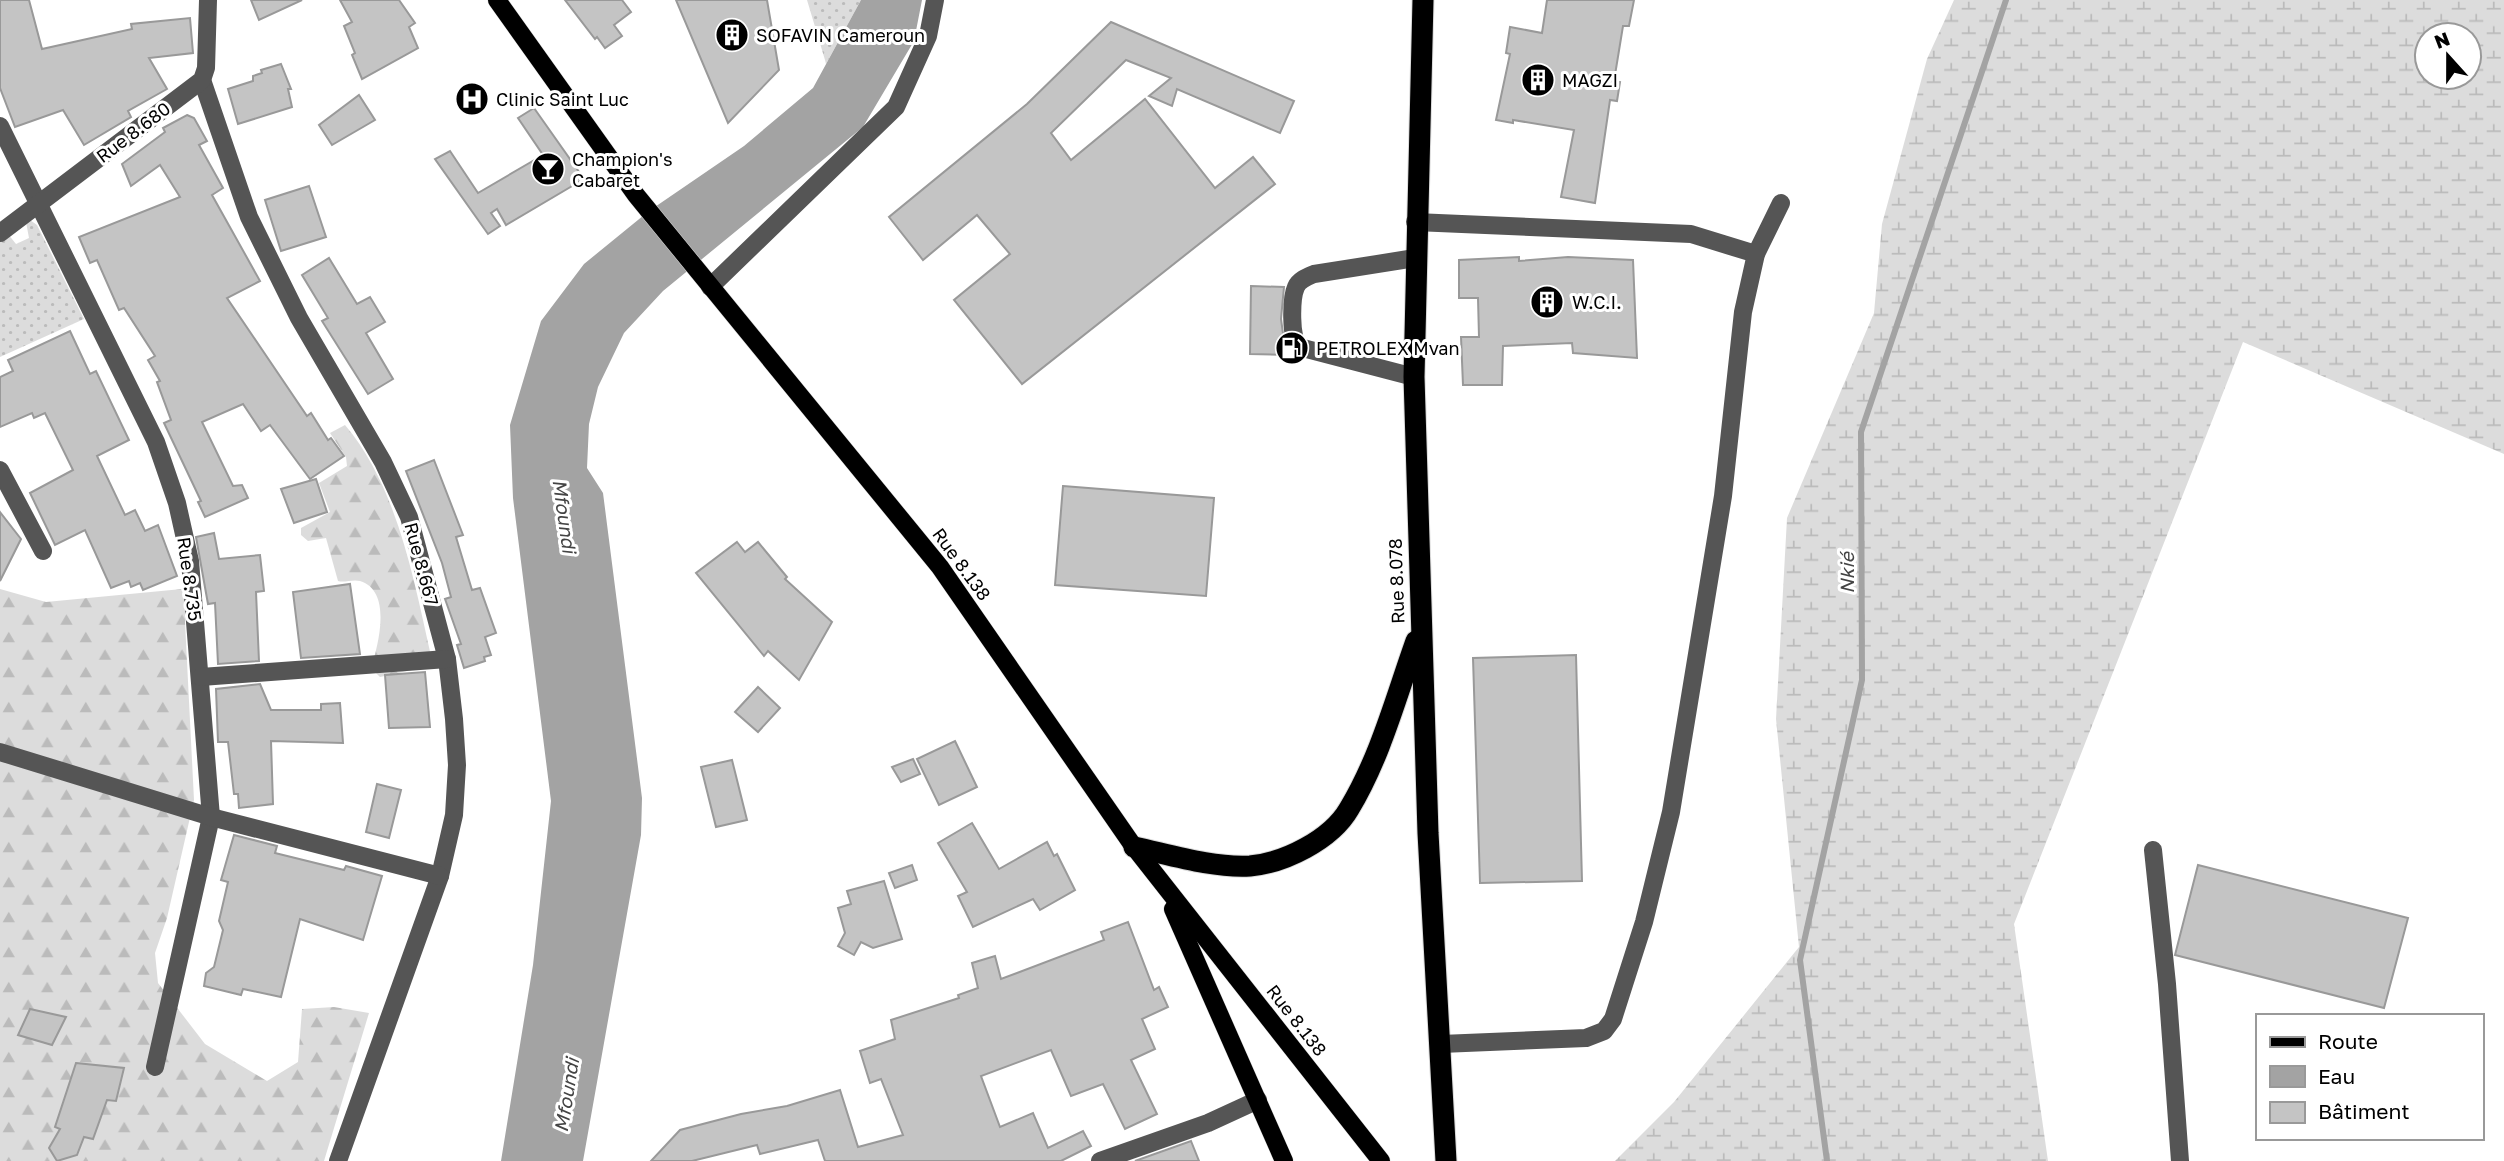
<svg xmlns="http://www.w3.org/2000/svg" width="2504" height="1161" viewBox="0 0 2504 1161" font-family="'Golos Text',sans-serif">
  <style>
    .grass { fill: url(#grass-dots) }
    .forest { fill: url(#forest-firs) }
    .wetland { fill: url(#wetland-marsh); fill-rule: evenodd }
    .water { fill: #a3a3a3 }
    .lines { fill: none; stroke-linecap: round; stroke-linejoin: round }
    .stream { stroke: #a3a3a3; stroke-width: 6 }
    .building { fill: #c4c4c4; stroke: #999; stroke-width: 2 }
    .major-casing { stroke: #dbdbdb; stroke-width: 19 }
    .highway-casing { stroke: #dbdbdb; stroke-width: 23 }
    .minor { stroke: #555; stroke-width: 18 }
    .major { stroke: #000; stroke-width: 18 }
    .highway { stroke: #000; stroke-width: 21 }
    .labels { text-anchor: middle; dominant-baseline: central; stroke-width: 6; stroke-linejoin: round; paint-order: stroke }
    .poi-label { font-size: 18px; fill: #000; stroke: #fff; text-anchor: start }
    .street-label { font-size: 18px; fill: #000; stroke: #fff }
    .water-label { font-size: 19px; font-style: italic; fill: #444; stroke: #fff }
  </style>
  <defs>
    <pattern id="grass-dots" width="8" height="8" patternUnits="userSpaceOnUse" patternTransform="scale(1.75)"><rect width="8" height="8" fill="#dcdcdc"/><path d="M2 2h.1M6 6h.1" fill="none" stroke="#bbb" stroke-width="1.8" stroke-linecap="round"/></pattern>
    <pattern id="forest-firs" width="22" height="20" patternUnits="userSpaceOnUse" patternTransform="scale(1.75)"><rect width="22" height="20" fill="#dcdcdc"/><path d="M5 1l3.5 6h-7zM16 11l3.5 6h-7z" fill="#bbb"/></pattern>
    <pattern id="wetland-marsh" width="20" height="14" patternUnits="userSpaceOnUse" patternTransform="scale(1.75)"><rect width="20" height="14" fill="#dcdcdc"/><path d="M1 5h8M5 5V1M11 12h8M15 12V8" fill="none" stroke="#bbb"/></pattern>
  </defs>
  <rect width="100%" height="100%" fill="#fff"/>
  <g class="grass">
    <polygon points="807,0 861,0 826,64 825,60"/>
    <polygon points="30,220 37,225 84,319 0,357 0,239 8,234 16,244 29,238 26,222"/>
  </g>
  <g class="forest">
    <path d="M345,425C397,486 414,580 431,656L425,667L380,677L371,668C378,646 393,591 360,581C352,579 345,583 338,581L326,538L308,541L301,535V528L330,512L319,483L347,466L346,457L330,433Z"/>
    <polygon points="0,589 46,602 182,589 186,594 185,622 194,800 167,918 155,953 158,983 205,1044 267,1081 298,1062 302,1009 334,1007 369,1013 324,1161 0,1161"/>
  </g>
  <path class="wetland" d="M1954,0H2504V454L2243,342L2014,924L2048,1161H1615L1674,1102L1799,947L1776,719L1787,518L1874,313L1882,224L1927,59ZM2427,35H2469V77H2427Z"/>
  <polygon class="water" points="861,0 922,0 914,41 863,127 663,291 624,333 598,387 589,424 587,468 603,493 642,798 641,835 583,1161 501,1161 533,965 551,801 513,498 510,425 541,321 584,264 649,211 744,146 813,88"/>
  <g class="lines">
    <polyline class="stream" points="1827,1161 1800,960 1862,680 1861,432 2006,0"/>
  </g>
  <g class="building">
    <polygon points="0,0 29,0 42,49 132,29 131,24 190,18 193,53 149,58 167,89 128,111 131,117 84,145 63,110 15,127 0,88"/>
    <polygon points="251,0 302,0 259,20"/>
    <polygon points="340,0 399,0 415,23 409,27 418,48 362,79 352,55 355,53 344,26 352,22"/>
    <polygon points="565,0 622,0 631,12 614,25 622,36 605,48 597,37 595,39"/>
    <polygon points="676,0 767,0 779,70 728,123"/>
    <polygon points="1547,0 1634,0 1629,26 1623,26 1614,81 1620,82 1617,101 1610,100 1595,203 1561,197 1574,130 1513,120 1513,123 1496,120 1510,54 1506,53 1510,27 1542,33"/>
    <polygon points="1111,22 1294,101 1280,133 1177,89 1172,106 1149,96 1171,78 1126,60 1051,133 1071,160 1145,99 1215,188 1253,157 1275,184 1022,384 954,300 1010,254 977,215 923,260 889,217 1027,104"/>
    <polygon points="281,64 291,89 288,89 292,107 238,124 228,89 253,81 253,76 262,73 261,70"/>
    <polygon points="359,95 375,120 332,145 319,125"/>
    <polygon points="534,108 584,179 506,225 497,209 491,213 500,226 488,234 435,159 450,151 478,193 543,155 518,118"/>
    <polygon points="187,115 194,118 207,141 199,145 223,188 212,195 260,281 227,298 307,416 311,413 328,440 331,438 344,456 310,479 270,425 261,431 243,404 202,422 233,486 242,485 248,498 205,517 198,502 201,501 164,423 171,420 157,382 160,381 148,360 155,356 124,308 119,310 97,260 90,263 79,237 180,197 160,165 131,186 122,164 165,132 163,128"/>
    <polygon points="309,186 326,237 281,251 265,200"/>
    <polygon points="1519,257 1519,261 1568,257 1633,260 1637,358 1573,353 1572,343 1503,346 1502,385 1463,385 1461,337 1479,337 1478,298 1459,298 1459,260"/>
    <polygon points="329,258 357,304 370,297 385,322 366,333 393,379 368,394 322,321 328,318 302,275"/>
    <polygon points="1251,286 1284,287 1281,319 1286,355 1250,354"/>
    <polygon points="70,331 90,374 96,371 129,440 97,456 125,515 135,510 145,531 158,525 177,576 143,590 140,583 131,587 129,581 111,588 85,530 55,545 30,493 73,470 45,413 34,418 32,413 0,427 0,377 13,371 8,360"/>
    <polygon points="434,460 463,535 456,537 472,590 480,588 496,633 485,637 491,655 484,657 485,661 464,668 457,645 461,644 445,599 451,597 442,563 406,471"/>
    <polygon points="316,479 327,512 294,523 281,489"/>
    <polygon points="1063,486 1214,498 1206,596 1055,585"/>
    <polygon points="0,512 21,539 0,581"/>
    <polygon points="214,533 219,559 260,555 264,591 256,592 259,661 218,664 215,603 208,604 196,537"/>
    <polygon points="737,542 745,552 758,542 787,577 785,579 832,622 799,680 768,651 764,656 696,573"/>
    <polygon points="350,584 360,654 301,658 293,592"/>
    <polygon points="1576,655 1582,881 1480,883 1473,658"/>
    <polygon points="425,672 430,727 389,728 385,675"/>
    <polygon points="260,684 271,710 321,710 321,704 340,703 343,743 271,741 273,804 239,808 238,794 234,794 228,742 218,742 216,689"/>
    <polygon points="758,687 780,708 758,732 735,712"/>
    <polygon points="955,741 977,787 939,805 917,759"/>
    <polygon points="913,759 920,774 901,782 892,767"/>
    <polygon points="732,760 747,820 716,827 701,767"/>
    <polygon points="377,784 401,790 389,838 366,832"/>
    <polygon points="972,823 999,869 1047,842 1054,856 1057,854 1075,890 1040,910 1033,899 973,927 958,896 967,892 938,843"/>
    <polygon points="234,835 277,846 275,853 344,870 346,866 382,876 363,940 300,919 281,997 243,989 241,995 204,986 206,973 214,967 223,930 219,921 228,882 221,880"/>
    <polygon points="912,865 917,880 895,888 889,873"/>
    <polygon points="2198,865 2408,918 2384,1008 2175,955"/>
    <polygon points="884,881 902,939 873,948 861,942 854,955 838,946 845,933 838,908 851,904 847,891"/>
    <polygon points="1128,922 1154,990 1159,987 1168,1007 1142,1019 1155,1049 1131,1060 1157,1114 1125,1129 1103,1084 1071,1096 1051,1050 981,1076 1000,1127 1033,1113 1048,1148 1083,1131 1091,1146 1061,1161 825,1161 818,1140 760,1154 757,1145 692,1161 651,1161 680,1130 741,1114 787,1106 840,1090 858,1147 903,1135 881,1079 870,1083 860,1051 895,1039 891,1020 959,998 958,995 978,988 972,963 995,956 1001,979 1104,940 1101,932"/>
    <polygon points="30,1009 66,1017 52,1045 18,1035"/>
    <polygon points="76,1063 124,1068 116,1101 107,1100 93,1139 84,1137 77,1155 57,1161 49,1148 60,1129 55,1127"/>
    <polygon points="1191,1141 1199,1161 1135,1161"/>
  </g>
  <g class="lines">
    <defs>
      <g id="major">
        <polyline points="497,0 636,195 940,567 1134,847 1381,1161"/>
        <polyline points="1173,909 1284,1161"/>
      </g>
      <g id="highway">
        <polyline points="1423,0 1414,377 1428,833 1446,1161"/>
        <path d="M1134,847C1171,855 1212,868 1250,866C1284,863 1331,840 1349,809C1380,758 1396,697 1416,641"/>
      </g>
    </defs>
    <use href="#major" class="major-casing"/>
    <use href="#highway" class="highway-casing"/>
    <g class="minor">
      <polyline points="202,80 249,217 299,318 383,462 409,517 447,659 454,719 457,765 454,815 440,876 338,1161"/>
      <polyline points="0,126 156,442 177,503 190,561 211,817 155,1067"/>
      <polyline points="1415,222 1691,234 1756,254"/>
      <polyline points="0,233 202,80 206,68 208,0"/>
      <polyline points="710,287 896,107 928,36 935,0"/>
      <path d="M1414,377L1299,347C1290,339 1291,298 1296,287C1299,280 1307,277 1314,274L1415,258"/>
      <polyline points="0,470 43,551"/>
      <polyline points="201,677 447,659"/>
      <polyline points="0,752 211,817 440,876"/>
      <polyline points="2153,850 2167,984 2180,1161"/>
      <polyline points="1441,1044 1586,1038 1604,1031 1613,1019 1644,922 1671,812 1723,496 1743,312 1756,254 1781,203"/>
      <polyline points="1100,1161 1208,1123 1258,1100"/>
    </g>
    <use href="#major" class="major"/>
    <use href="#highway" class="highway"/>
  </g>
  <defs>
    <symbol id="building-disc" viewBox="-11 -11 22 22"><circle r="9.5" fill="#000" stroke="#fff"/><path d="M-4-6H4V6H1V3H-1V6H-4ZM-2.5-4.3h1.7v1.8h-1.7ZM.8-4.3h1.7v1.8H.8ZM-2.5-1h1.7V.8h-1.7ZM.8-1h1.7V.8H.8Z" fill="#fff"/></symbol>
    <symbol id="hospital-disc" viewBox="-11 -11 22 22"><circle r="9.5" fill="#000" stroke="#fff"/><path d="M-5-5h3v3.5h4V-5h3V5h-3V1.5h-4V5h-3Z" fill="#fff"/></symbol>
    <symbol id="bar-disc" viewBox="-11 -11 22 22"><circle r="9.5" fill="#000" stroke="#fff"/><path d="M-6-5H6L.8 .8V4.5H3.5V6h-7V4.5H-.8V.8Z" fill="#fff"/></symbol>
    <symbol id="fuel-disc" viewBox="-11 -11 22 22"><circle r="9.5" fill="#000" stroke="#fff"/><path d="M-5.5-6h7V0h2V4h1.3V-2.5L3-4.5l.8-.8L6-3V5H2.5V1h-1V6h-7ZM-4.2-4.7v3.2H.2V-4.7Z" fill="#fff"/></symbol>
  </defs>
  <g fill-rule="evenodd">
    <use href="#building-disc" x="713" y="16" width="38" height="38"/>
    <use href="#building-disc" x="1519" y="61" width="38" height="38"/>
    <use href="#hospital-disc" x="453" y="80" width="38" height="38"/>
    <use href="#bar-disc" x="529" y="150" width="38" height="38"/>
    <use href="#building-disc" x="1528" y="283" width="38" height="38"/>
    <use href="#fuel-disc" x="1273" y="329" width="38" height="38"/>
  </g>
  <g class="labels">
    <g class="poi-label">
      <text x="756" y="35">SOFAVIN Cameroun</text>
      <text x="1562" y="80">MAGZI</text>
      <text x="496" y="99">Clinic Saint Luc</text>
      <text x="572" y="159">Champion's<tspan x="572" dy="21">Cabaret</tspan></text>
      <text x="1572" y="302">W.C.I.</text>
      <text x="1316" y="348">PETROLEX Mvan</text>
    </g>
    <g class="street-label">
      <text transform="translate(133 132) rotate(-37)">Rue 8.680</text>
      <text transform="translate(422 564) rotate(75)">Rue 8.667</text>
      <text transform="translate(962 564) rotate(54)">Rue 8.138</text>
      <text transform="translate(190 579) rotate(82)">Rue 8.735</text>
      <text transform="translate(1396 581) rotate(-92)">Rue 8.078</text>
      <text transform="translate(1297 1020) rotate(52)">Rue 8.138</text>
    </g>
    <g class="water-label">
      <text transform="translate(565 516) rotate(82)">Mfoundi</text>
      <text transform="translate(1846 573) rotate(-90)">Nkié</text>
      <text transform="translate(566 1095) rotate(-81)">Mfoundi</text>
    </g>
  </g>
  <rect x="2256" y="1014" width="228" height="126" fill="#ffffff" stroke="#999999" stroke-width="2"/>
  <rect x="2270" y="1037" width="35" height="10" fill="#000000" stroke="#999999" stroke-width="2"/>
  <text x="2318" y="1049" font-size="21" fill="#000000">Route</text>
  <rect x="2270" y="1066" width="35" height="21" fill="#a3a3a3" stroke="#999999" stroke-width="2"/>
  <text x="2318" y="1084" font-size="21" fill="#000000">Eau</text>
  <rect x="2270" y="1102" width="35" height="21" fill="#c4c4c4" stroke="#999999" stroke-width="2"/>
  <text x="2318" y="1119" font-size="21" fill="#000000">Bâtiment</text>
  <g transform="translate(2448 56) rotate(339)"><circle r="33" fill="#ffffff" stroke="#999999" stroke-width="2"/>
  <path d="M0-5L12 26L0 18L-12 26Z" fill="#000000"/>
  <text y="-10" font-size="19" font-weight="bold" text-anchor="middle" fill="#000000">N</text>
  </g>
</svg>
